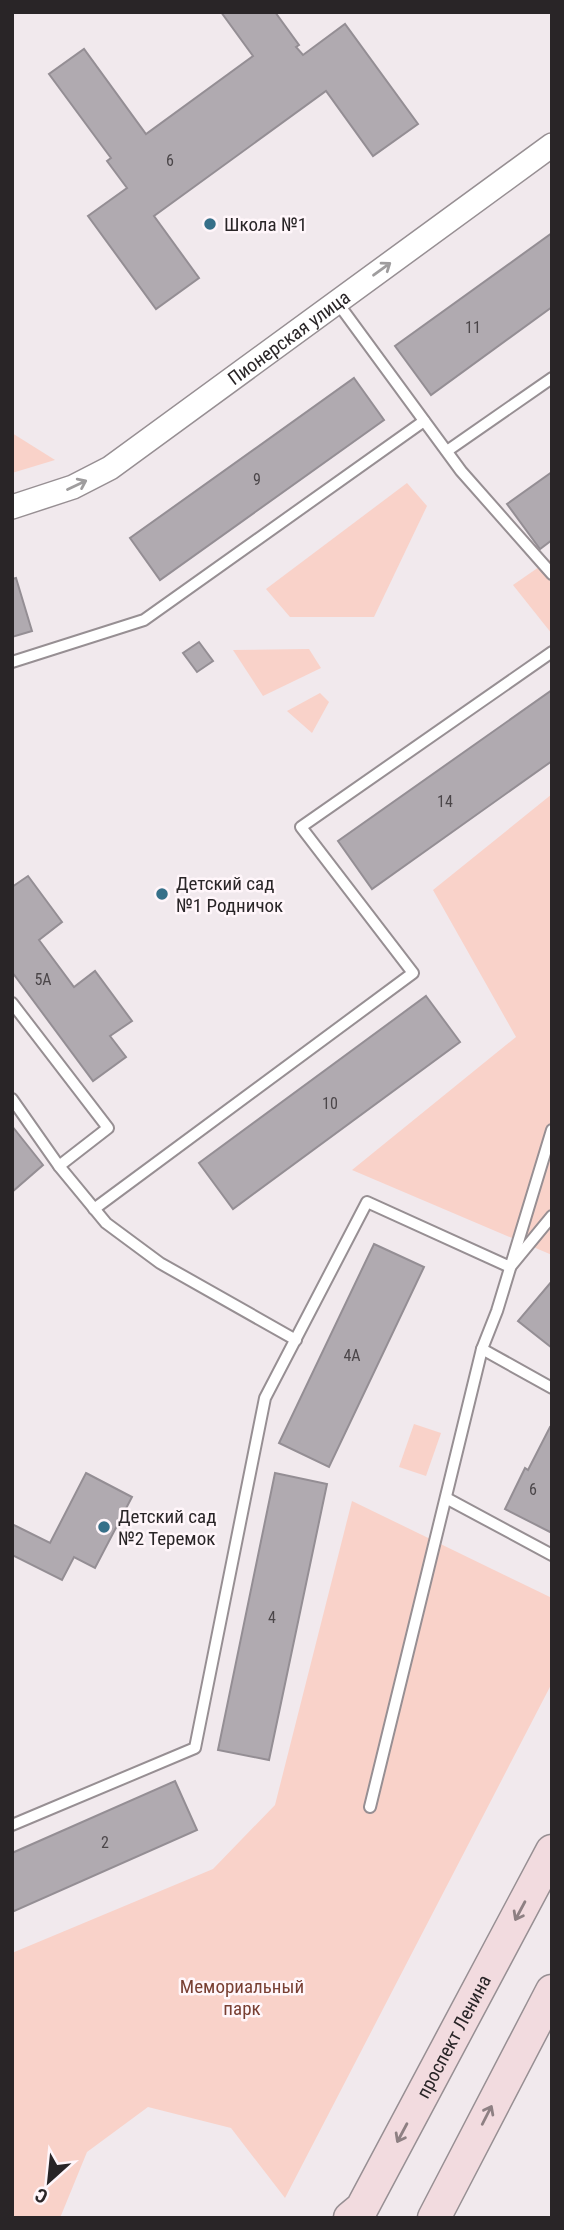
<svg xmlns="http://www.w3.org/2000/svg" width="564" height="2230" viewBox="0 0 564 2230" font-family="'Roboto Condensed',sans-serif">
  <style>
    .green { fill: #f9d2c9 }
    .building { fill: #b0aab0; stroke: #948e94; stroke-width: 2 }
    .lines { fill: none; stroke-linecap: round; stroke-linejoin: round }
    .service-casing { stroke: #978f93; stroke-width: 14 }
    .minor-casing { stroke: #978f93; stroke-width: 26 }
    .secondary-casing { stroke: #978f93; stroke-width: 35 }
    .service { stroke: #fff; stroke-width: 10 }
    .minor { stroke: #fff; stroke-width: 23 }
    .secondary { stroke: #f2dbdf; stroke-width: 32 }
    .oneway { stroke: #9f9d9e }
    .oneway2 { stroke: #8e8083 }
    .poi-dot { fill: #367089; stroke: #fff6fa; stroke-width: 2.5 }
    .labels { text-anchor: middle; dominant-baseline: central; stroke-width: 5; stroke-linejoin: round; paint-order: stroke }
    .number-label { font-size: 16px; fill: #4b4649 }
    .poi-label { font-size: 19px; fill: #292527; stroke: #fff6fa; text-anchor: start }
    .street-label { font-size: 19px; fill: #292527; stroke: #fff6fa }
    .park-label { font-size: 19px; fill: #783f32; stroke: #fff6fa }
  </style>
  <rect width="100%" height="100%" fill="#f1e9ed"/>
  <g class="green">
    <polygon points="12,433 55,460 12,473"/>
    <polygon points="407,483 427,506 374,617 290,617 266,589"/>
    <polygon points="552,558 552,634 513,585"/>
    <polygon points="309,649 321,668 263,696 233,650"/>
    <polygon points="320,693 329,702 312,733 287,711"/>
    <polygon points="552,794 552,1255 352,1170 516,1037 433,890"/>
    <polygon points="414,1424 441,1433 426,1476 399,1467"/>
    <polygon points="352,1501 552,1598 552,1683 285,2198 231,2128 148,2107 87,2152 60,2218 12,2218 12,1953 213,1869 275,1805"/>
  </g>
  <g class="building">
    <polygon points="221,12 275,12 299,45 296,47 303,55 345,24 418,124 373,156 326,91 154,216 199,278 156,309 88,216 127,188 107,161 111,158 49,74 84,49 146,134 253,56"/>
    <polygon points="552,233 552,307 431,395 395,346"/>
    <polygon points="354,378 384,420 160,580 130,538"/>
    <polygon points="552,472 552,540 540,549 507,504"/>
    <polygon points="16,578 32,631 12,637 12,579"/>
    <polygon points="199,642 213,661 197,672 183,653"/>
    <polygon points="552,690 552,761 372,889 338,841"/>
    <polygon points="28,876 62,922 39,940 74,987 95,971 132,1021 110,1036 126,1057 93,1081 12,972 12,887"/>
    <polygon points="426,996 460,1042 233,1209 199,1163"/>
    <polygon points="12,1126 43,1165 12,1192"/>
    <polygon points="374,1244 424,1267 329,1467 279,1443"/>
    <polygon points="552,1281 552,1348 518,1321"/>
    <polygon points="550,1427 552,1428 552,1533 505,1509 525,1468 528,1470"/>
    <polygon points="86,1473 132,1497 95,1568 74,1557 62,1580 12,1555 12,1524 50,1543"/>
    <polygon points="275,1473 327,1484 269,1760 218,1750"/>
    <polygon points="175,1781 197,1830 12,1912 12,1853"/>
  </g>
  <g class="lines">
    <defs>
      <g id="service">
        <polyline points="337,302 461,471 552,574"/>
        <polyline points="447,451 552,378"/>
        <polyline points="12,662 144,620 424,421"/>
        <polyline points="12,1003 108,1128 59,1166"/>
        <polyline points="12,1099 59,1166 106,1223 160,1263 296,1340"/>
        <polyline points="552,1130 497,1311 482,1349 552,1388"/>
        <polyline points="94,1209 413,973 301,827 552,652"/>
        <polyline points="446,1498 552,1555"/>
        <polyline points="370,1807 482,1349"/>
        <polyline points="12,1825 195,1748 265,1398 367,1202 510,1267 552,1216"/>
      </g>
      <g id="minor">
        <path id="s1" d="M12,507L73,487L110,468L552,145"/>
      </g>
      <g id="secondary">
        <path id="s2" d="M350,2218L362,2208L552,1851"/>
        <polyline points="434,2218 552,1991"/>
      </g>
    </defs>
    <use href="#service" class="service-casing"/>
    <use href="#minor" class="minor-casing"/>
    <use href="#secondary" class="secondary-casing"/>
    <use href="#service" class="service"/>
    <use href="#minor" class="minor"/>
    <use href="#secondary" class="secondary"/>
  </g>
  <defs><path id="oneway-shaft" d="M-6 0H5M1.5-3L5.5 0L1.5 3" fill="none" stroke-width="1.6" stroke-linecap="round" stroke-linejoin="round" transform="scale(1.75)"/></defs>
  <g class="oneway">
    <use href="#oneway-shaft" transform="translate(382 269) rotate(-36)"/>
    <use href="#oneway-shaft" transform="translate(77 485) rotate(-25)"/>
  </g>
  <g class="oneway2">
    <use href="#oneway-shaft" transform="translate(520 1911) rotate(118)"/>
    <use href="#oneway-shaft" transform="translate(487 2115) rotate(-63)"/>
    <use href="#oneway-shaft" transform="translate(402 2133) rotate(118)"/>
  </g>
  <g class="poi-dot">
    <circle cx="210" cy="224" r="7"/>
    <circle cx="162" cy="894" r="7"/>
    <circle cx="104" cy="1527" r="7"/>
  </g>
  <g class="labels">
    <g class="number-label">
      <text x="170" y="160">6</text>
      <text x="473" y="327">11</text>
      <text x="257" y="479">9</text>
      <text x="445" y="801">14</text>
      <text x="43" y="979">5А</text>
      <text x="330" y="1103">10</text>
      <text x="352" y="1355">4А</text>
      <text x="533" y="1489">6</text>
      <text x="272" y="1617">4</text>
      <text x="105" y="1842">2</text>
    </g>
    <g class="poi-label">
      <text x="224" y="224">Школа №1</text>
      <text x="176" y="883">Детский сад<tspan x="176" dy="22">№1 Родничок</tspan></text>
      <text x="118" y="1516">Детский сад<tspan x="118" dy="22">№2 Теремок</tspan></text>
    </g>
    <g class="street-label">
      <text stroke="none"><textPath href="#s1" startOffset="327">Пионерская улица</textPath></text>
      <text stroke="none"><textPath href="#s2" startOffset="210">проспект Ленина</textPath></text>
    </g>
    <g class="park-label">
      <text x="242" y="1986">Мемориальный<tspan x="242" dy="22">парк</tspan></text>
    </g>
  </g>
  <rect width="564" height="2230" fill="none" stroke="#292527" stroke-width="28"/>
  <g transform="translate(49 2181) rotate(207)" stroke="#fff6fa" stroke-width="5" paint-order="stroke">
  <path d="M0-5L12 26L0 18L-12 26Z" fill="#292527"/>
  <text y="-10" font-size="19" font-weight="bold" text-anchor="middle" fill="#292527">С</text>
  </g>
</svg>
